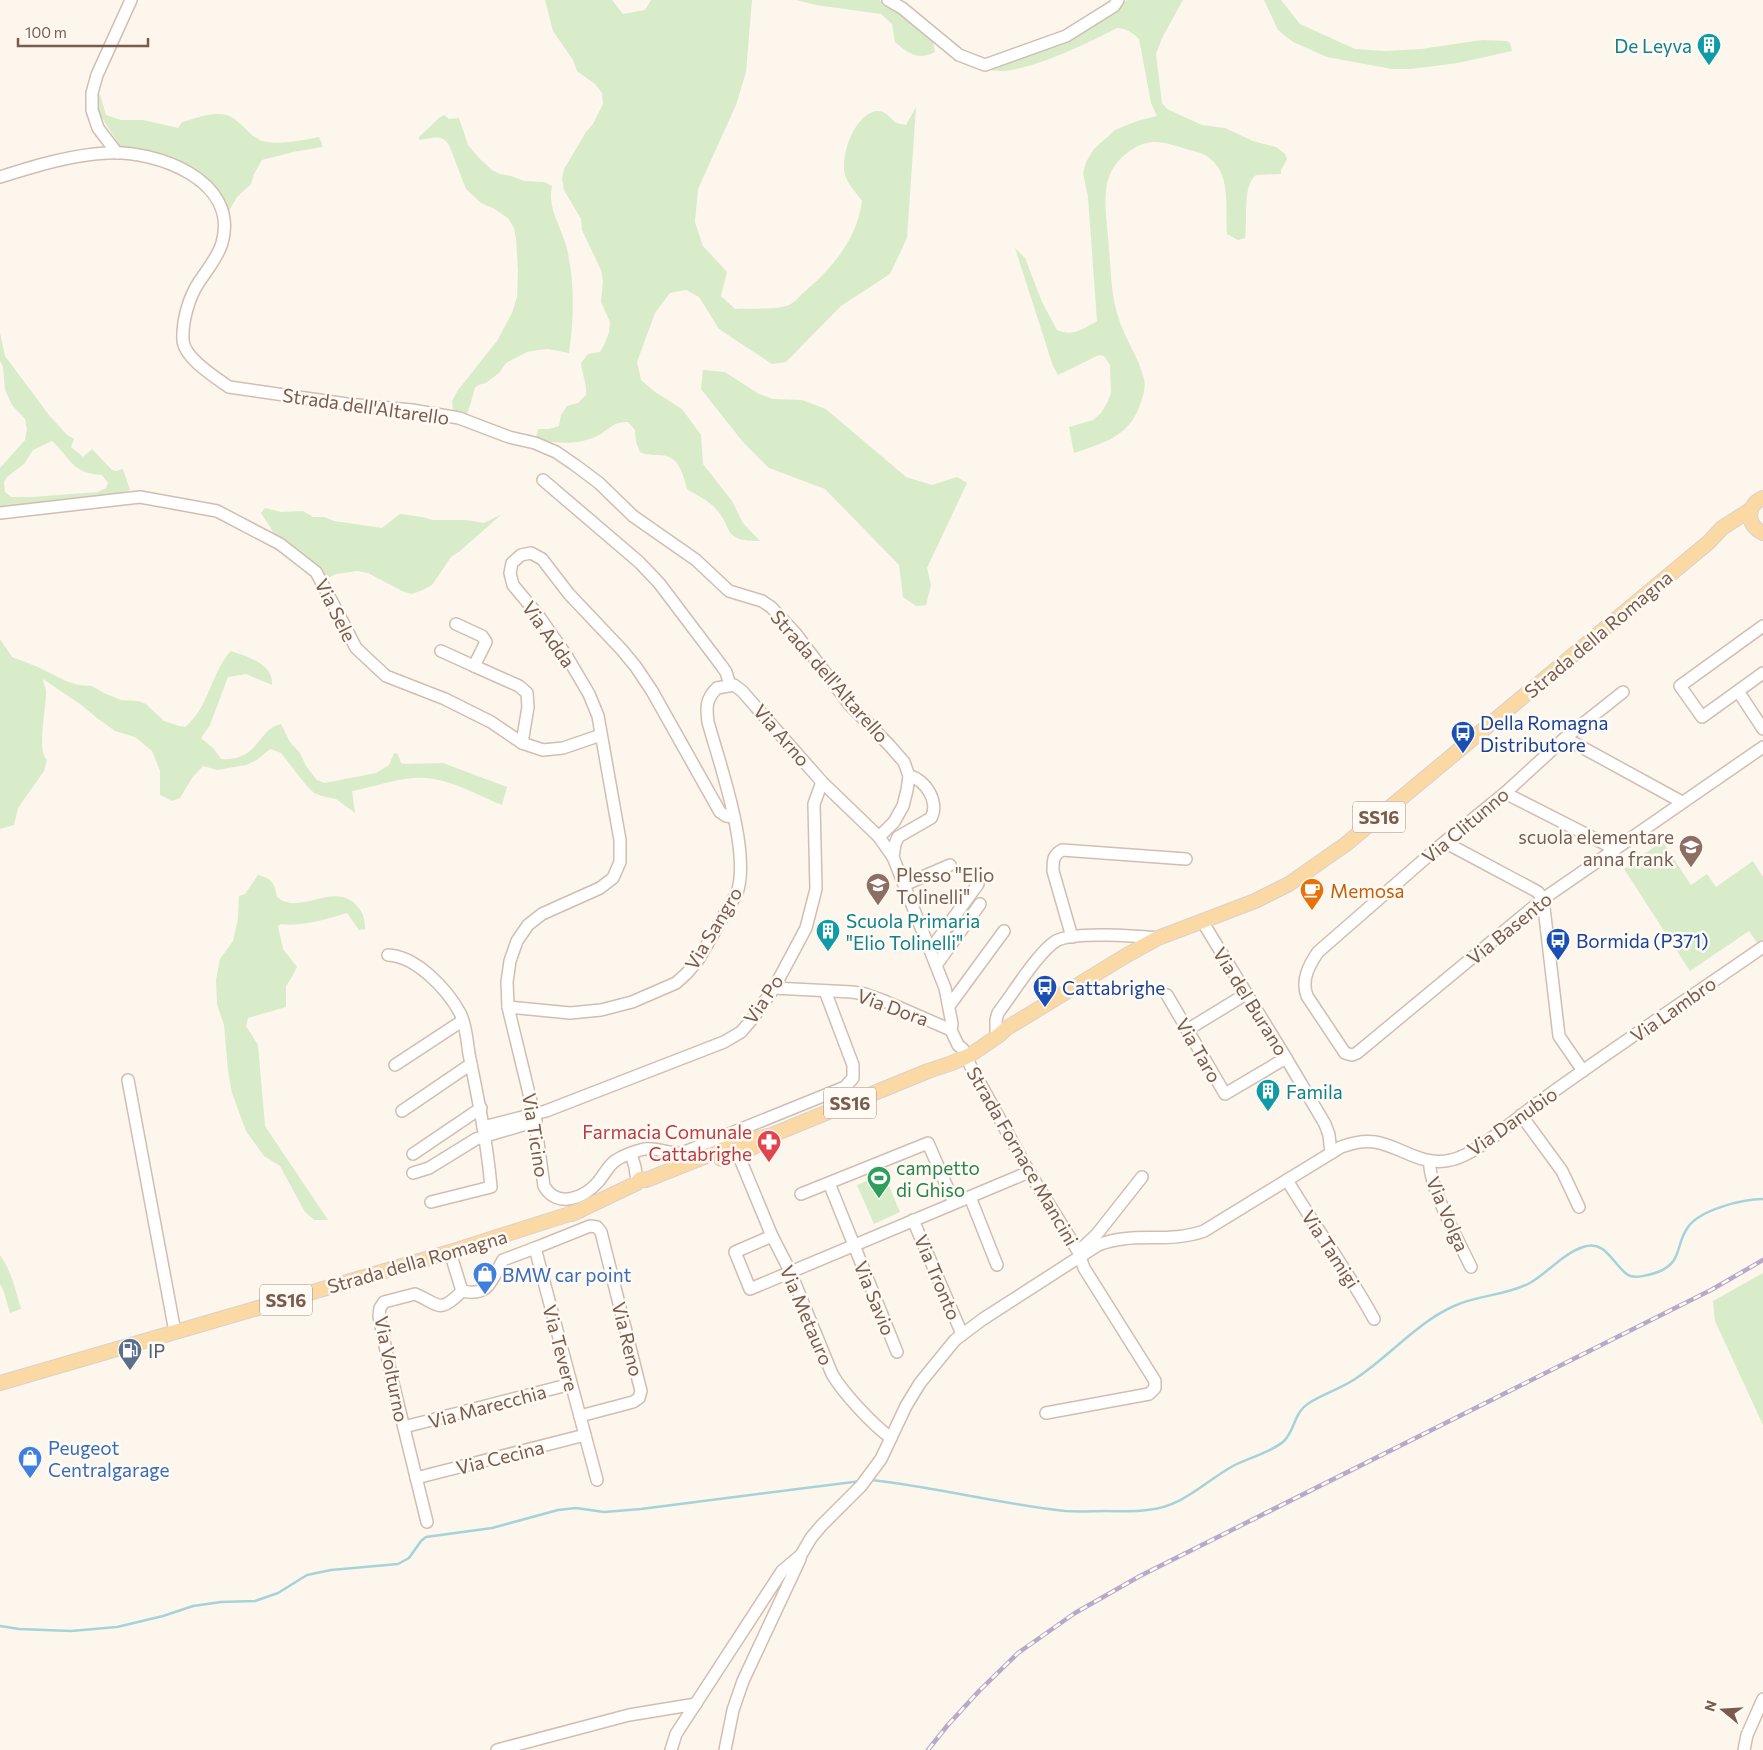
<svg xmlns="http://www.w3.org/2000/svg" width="1763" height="1750" viewBox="0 0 1763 1750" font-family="Commissioner,sans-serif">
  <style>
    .green { fill: #d8ecc9; fill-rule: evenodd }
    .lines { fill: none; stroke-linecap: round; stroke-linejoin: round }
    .stream { stroke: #a5d3da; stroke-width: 2.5 }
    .minor-casing { stroke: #d1beb0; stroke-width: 14 }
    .major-casing { stroke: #dad1cd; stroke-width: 16 }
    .minor { stroke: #fff; stroke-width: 11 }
    .major { stroke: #fbd9a5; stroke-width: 14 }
    .rail-casing { stroke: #b9a8c9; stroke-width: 4.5 }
    .rail { stroke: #fffaf3; stroke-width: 2.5; stroke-dasharray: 8; stroke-linecap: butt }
    .labels { text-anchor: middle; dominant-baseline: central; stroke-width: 5; stroke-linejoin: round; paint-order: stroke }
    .shield { fill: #fffaf3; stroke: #a28b7f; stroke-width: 1 }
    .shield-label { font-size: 18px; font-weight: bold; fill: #7a5c4d }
    .culture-label { font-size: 19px; fill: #0d838f; stroke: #fffaf3; text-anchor: start }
    .street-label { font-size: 19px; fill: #7a5c4d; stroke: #fffaf3 }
    .transit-label { font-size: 19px; fill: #164399; stroke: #fffaf3; text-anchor: start }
    .education-label { font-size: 19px; fill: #785e54; stroke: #fffaf3; text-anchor: end }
    .food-label { font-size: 19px; fill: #c56008; stroke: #fffaf3; text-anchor: start }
    .health-label { font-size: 19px; fill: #be3a42; stroke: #fffaf3; text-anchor: end }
    .leisure-label { font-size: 19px; fill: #27864d; stroke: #fffaf3; text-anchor: start }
    .shop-label { font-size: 19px; fill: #366cbe; stroke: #fffaf3; text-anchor: start }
    .service-label { font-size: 19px; fill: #4e5e75; stroke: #fffaf3; text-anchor: start }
  </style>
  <rect width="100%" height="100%" fill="#fdf6ec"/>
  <g class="green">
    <path d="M545,0H612L623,14L645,10L651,0H752L746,72L736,105L698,189L695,222L703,246L727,272L721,296L735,309C748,308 778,310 789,305C794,303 799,297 803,293C832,269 857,239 862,201C856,192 848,185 845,175C840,156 854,115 876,111C885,110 889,117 895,122C898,124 902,124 906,125L916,107L907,238L890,274L841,306L786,362L772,364L719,329L699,297L686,290L670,293L655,313L637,362L641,380L655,392L682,409L701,435L703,464L732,501L743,523L760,541C720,541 735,528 714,507C706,499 696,495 687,489C683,474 679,455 659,455C651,455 647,455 640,452L636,442L635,430L628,422C611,422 611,429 597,436C578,445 556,444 536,439L538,429H549L559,426L561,415L567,406L578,403L586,395C587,383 582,374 581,363L588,354L600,352L605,343L609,332L610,322L601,302L603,281L601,270L582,230L581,219L564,190L562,179L564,169L586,132L593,124L603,104L602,93L595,84L577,71L573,60L553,31Z"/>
    <path d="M796,0H879L912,23L933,41L935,52C917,61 908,53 895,42L892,24L881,14L816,5Z"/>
    <path d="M1127,0H1183L1162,38L1156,54L1162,103L1167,109L1202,125L1225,128L1253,141L1276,147L1285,154L1287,159L1281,170V174L1256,175C1242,186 1248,220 1245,238L1238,240L1227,234C1225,210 1232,173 1208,157C1202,152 1191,151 1183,148C1170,144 1157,139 1143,144C1131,148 1118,159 1112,170C1109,176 1106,185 1106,192C1104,210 1108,230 1109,249C1111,270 1111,295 1118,316C1124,338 1139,357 1144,379C1146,388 1143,396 1140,405C1129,437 1103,443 1074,453L1069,427L1093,420L1101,413L1108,401L1111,393L1110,365L1104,356L1099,355L1058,375L1053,366L1015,248L1025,258L1042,302L1057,330C1073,337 1083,329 1097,321L1088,197L1083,173L1086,162L1094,149L1115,130L1137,121L1157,116L1151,103L1139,39C1133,33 1126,28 1117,28C1092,41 1015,80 988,69L1113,11Z"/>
    <polygon points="1264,0 1281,0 1300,24 1355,49 1385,51 1421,49 1482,40 1507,41 1510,43 1512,51 1458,63 1411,69 1392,69 1327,57 1293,42 1278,30"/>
    <path d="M100,94L106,115L121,120H143L178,128L182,122C193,119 208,113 220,114C238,115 244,131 258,139C270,147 305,140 319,137L322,144V147L293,152L262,160L254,174L251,184L237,197L229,211L215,187L120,146L99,113L96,103Z"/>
    <path d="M444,115L449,119L459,118L468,145L480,159L492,170L500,174L511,176L524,181L544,182L552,186C547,210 562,227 567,249C575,283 574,319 569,353L548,349L538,350L527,352L506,363L499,373L486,383L478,385L475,388L467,415L453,412L452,401L458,390L497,341L512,313L517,297L518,270L516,239L514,228L508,218L493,208L481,203L466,189L449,145C441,133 432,139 420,140L418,138L439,118Z"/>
    <path d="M0,333L5,356L49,415L67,435L74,439L71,447L83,457L92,449L112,470L116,471L123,469L130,490L115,495L0,508V468L25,440L27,429L25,419L12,405L5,390L3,367L0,361ZM52,441C72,459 71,473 102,475L108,483L106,488L98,492L32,497H11L5,492L4,482L7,477L24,464L33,450Z"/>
    <polygon points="703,370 725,372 759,394 773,399 802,400 826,409 906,477 932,485 957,477 967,483 927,568 931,585 926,605 916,606 903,597 899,565 825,489 769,468 743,442 701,389"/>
    <polygon points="265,508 281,512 303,511 313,517 324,517 334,521 382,528 400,514 422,517 433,520 466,520 484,523 502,514 460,551 451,557 432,585 423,590 412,594 402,591 368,573 357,571 336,574 326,579 273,534 272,530 261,513"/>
    <path d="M0,639L12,657L38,667L66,681L78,685L92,686L104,693L121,700L138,701L146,704L164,721L179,726L185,727C209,708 211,672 231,651C246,656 274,664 272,685L246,674L228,677L210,725L201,738L214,749L221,759C259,762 257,729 281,724L290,742L300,753L306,766L317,780L325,783L376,773L389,765L394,753L398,754L401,763L405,764L443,763L507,787L502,805C475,794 444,775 413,778C393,780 372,787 352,791L355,813L336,799L322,796L314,793L306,785L281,753L270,749L257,760L246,765L217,770L203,766L192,778L180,798L172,801L160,795V771L152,751L135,737L115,731L97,718L80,704L43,679C43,682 45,687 46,690C47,706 36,749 47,760L44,771L18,808L14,825L0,829Z"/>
    <polygon points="1662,841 1691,885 1707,874 1716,887 1753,861 1763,877 1763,939 1757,943 1749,931 1690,971 1624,869"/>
    <path d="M258,875C271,878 275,883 277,897C300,917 335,879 358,907C364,915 365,920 365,929L359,930L347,913C327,919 301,927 281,924L278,926L283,949L297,967L292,977L286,986V1007L248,1018L246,1026L258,1045L265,1126L328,1220H314L305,1212L280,1166L264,1156L246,1131L232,1093L228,1071L224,1025L217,1004L216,980L220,959L233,941L238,919L239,896L245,894Z"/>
    <polygon points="884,1174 900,1212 874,1224 857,1185"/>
    <path d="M0,1255C11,1270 16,1291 21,1309L10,1313L3,1289L0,1284Z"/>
    <polygon points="1763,1273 1763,1425 1715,1321 1713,1301"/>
  </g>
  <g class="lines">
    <g class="stream">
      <path d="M871,1480C936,1487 1000,1504 1065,1511C1078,1512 1092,1511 1106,1511C1120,1511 1134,1512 1147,1510C1183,1507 1204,1482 1233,1466C1246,1459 1274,1451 1284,1441C1295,1430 1294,1412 1309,1403C1323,1394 1340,1389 1355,1379C1389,1357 1416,1323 1454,1306C1477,1295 1504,1296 1528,1284C1547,1274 1562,1254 1583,1247C1606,1239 1612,1264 1628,1275C1634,1279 1650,1275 1658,1272C1683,1262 1675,1245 1688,1227C1700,1210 1742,1199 1763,1199"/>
      <polyline points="0,1626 19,1629 71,1631 117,1627 163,1616 193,1606 221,1602 255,1601 278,1593 307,1575 331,1570 398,1564 409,1558 421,1541 426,1537 492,1528 558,1510 576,1508 604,1512 641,1509 861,1481"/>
    </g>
    <defs>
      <g id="minor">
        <polyline points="888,0 902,8 959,55 985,65 1066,36 1114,6 1118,0"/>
        <polyline points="117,153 98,128 92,110 92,93 97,75 131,0"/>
        <path d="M0,177C35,166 70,155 107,153C156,150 240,180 222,243C218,257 207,270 199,282C189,297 182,321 183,340C184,358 215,377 229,387L347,404L412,410L459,418L509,437L535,443L556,452L575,465L599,483L633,516L696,560L729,591L762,601L771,607L796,634L849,704L890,746L904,762L909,776L907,790L903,806L894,822L879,837"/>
        <polyline points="543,480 639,562 659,583 721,665 726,672 730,685"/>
        <polyline points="0,513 140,497 217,511 280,544 316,572 337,611 356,648 386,676 445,699 491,722 522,743 543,750 563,748 601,735"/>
        <polyline points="456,624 482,636 486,642 474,666 519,686 527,693 528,707 522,743"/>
        <polyline points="1763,626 1680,686 1702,717 1763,673"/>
        <polyline points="441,651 474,666"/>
        <polyline points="1738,691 1763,729"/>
        <path d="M1623,692L1565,738L1505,793L1436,849L1318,952C1309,965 1301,980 1307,996L1345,1053L1352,1055L1357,1053L1543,899L1763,747"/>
        <polyline points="1565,738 1682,802"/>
        <polyline points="1505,793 1615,849"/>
        <path d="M734,817L726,816L720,812L652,691L636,667L622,650L569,594L542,559L531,553L521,555L512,563L510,573L513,585L538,615L566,655L589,694L598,716L620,840V862L613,878L600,888L542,914L528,925L517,941L510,961L507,982L508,1007L534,1114L544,1186C557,1209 584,1198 598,1182C604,1175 608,1166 615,1161C622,1156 636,1151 644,1149C656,1147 669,1154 682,1153L845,1087L853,1078V1065L825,991"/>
        <polyline points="1447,841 1450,845 1538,892 1543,899 1559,1036 1583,1071"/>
        <path d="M893,857L895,844L898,837L931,818C940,802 925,779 909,776"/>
        <polyline points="904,885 950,865"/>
        <polyline points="1202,921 1286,1058 1325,1124 1329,1135 1331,1153"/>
        <path d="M1072,937L1053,871C1053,860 1053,855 1062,850L1186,859"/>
        <polyline points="930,950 978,884"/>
        <path d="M388,955C416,956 447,989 460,1013C466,1024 467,1041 469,1054C478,1098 487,1142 491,1187L431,1202"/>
        <polyline points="937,964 980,904"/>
        <polyline points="774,988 852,992 865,994 882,1000 951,1030"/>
        <polyline points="1167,995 1225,1094 1286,1058"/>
        <polyline points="949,1006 1004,931"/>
        <path d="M508,1007L570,1013L601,1010L632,1002L676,983L687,973L698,960L737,893C751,852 720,765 708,722C706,707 706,699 717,688L734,685L742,691L822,782L879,837L893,857L945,988L952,1024L951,1030L958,1045L963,1049"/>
        <polyline points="1187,1030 1246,994"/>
        <path d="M996,1031V1020L998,1013C1012,995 1038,952 1056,941C1073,931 1137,936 1158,938"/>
        <polyline points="967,1056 970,1065 1029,1172 1078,1251 1084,1268 1155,1381 1155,1388 1149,1394 1046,1413"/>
        <polyline points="395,1065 462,1021"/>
        <polyline points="128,1080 175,1332"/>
        <polyline points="402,1111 471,1064"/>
        <polyline points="1521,1115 1562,1171 1579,1207"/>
        <polyline points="483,1127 546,1111 724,1042 741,1032 753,1018 774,988 806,928 816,889 814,804 822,782"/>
        <polyline points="413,1154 481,1108"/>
        <polyline points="631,1154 635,1167 637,1182"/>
        <path d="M738,1154L772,1236L790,1271L832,1374C843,1393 873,1425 891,1438"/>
        <path d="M1430,1161C1427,1183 1460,1244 1471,1267"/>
        <polyline points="413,1173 429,1168 476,1139 536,1121"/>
        <path d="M1287,1180C1315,1227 1348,1271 1374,1319"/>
        <polyline points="829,1183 897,1352"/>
        <polyline points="801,1194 928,1143 954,1203"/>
        <polyline points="970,1197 997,1265"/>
        <polyline points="913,1220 962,1334"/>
        <polyline points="772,1236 735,1252 750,1289 1029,1172"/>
        <polyline points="535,1248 590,1226 597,1227 601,1232 641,1391 639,1398 633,1402 580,1416"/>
        <polyline points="1080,1250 1097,1234 1142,1177"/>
        <polyline points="450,1252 462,1291"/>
        <path d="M462,1291C490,1297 491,1280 503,1260L535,1248L597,1480"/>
        <polyline points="404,1427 571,1384"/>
        <polyline points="416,1478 585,1435"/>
        <path d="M427,1522L391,1375L379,1316L380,1308L384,1302L415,1294C439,1304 439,1315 462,1291"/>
        <polyline points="497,1750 629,1715 696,1704"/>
        <path d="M671,1750L676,1734L782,1571L801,1555L811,1538L821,1526L861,1486L881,1459L906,1406L920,1383L955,1340L983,1319L1098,1245C1132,1231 1168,1244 1204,1231L1341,1147C1352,1143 1363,1140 1375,1142C1401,1146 1421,1167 1451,1160C1476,1155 1516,1118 1539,1102C1612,1049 1688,999 1763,947"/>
        <polyline points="725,1750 733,1710 743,1681 800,1559"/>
        <polyline points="1744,1750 1747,1735 1763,1699"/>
      </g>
      <g id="major">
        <path d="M1763,498C1746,505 1746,526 1763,533"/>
        <polyline points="721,1159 737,1153 744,1154 748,1150 761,1143"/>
        <polyline points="572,1214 637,1183 640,1179 646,1180 739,1143 772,1135 928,1071 952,1063 970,1055 998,1036 1007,1028 1127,955 1158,938 1255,901 1289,884 1346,844 1709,542 1722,528 1750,510"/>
        <polyline points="0,1383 450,1252 579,1211"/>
      </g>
    </defs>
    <use href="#minor" class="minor-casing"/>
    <use href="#major" class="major-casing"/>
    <use href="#minor" class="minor"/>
    <use href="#major" class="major"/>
    <defs>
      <polyline id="rail" points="928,1750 947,1726 979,1691 1018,1653 1075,1613 1140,1576 1711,1290 1763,1260"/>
    </defs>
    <use href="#rail" class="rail-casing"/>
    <use href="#rail" class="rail"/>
  </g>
  <defs>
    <symbol id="building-pin" viewBox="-11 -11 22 30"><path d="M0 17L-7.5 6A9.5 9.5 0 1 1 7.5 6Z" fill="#0f9aa8" stroke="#fffaf3"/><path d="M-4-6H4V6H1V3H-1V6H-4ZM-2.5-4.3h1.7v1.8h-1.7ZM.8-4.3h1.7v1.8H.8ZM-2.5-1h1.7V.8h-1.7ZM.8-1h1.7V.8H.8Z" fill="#fff"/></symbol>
    <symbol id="bus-pin" viewBox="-11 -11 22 30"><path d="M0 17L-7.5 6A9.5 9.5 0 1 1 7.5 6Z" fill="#1a4fb4" stroke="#fffaf3"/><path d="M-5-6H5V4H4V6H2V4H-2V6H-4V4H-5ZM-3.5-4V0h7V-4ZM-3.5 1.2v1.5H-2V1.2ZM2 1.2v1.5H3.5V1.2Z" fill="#fff"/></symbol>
    <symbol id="school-pin" viewBox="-11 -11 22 30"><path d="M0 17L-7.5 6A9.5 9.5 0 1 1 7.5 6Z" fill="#8d6e63" stroke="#fffaf3"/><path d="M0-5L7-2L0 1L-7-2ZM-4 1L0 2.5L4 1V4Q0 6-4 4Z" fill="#fff"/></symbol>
    <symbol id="cafe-pin" viewBox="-11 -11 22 30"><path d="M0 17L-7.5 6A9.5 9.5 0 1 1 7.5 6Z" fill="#e8710a" stroke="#fffaf3"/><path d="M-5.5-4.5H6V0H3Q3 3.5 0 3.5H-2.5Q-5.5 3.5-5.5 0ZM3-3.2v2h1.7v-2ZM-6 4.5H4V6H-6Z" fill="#fff"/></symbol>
    <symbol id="pharmacy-pin" viewBox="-11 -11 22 30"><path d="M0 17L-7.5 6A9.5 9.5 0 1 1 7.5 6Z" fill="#e0444e" stroke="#fffaf3"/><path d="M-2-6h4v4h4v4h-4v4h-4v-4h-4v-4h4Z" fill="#fff"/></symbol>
    <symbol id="stadium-pin" viewBox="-11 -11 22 30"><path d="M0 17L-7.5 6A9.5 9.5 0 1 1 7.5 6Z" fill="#2e9e5b" stroke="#fffaf3"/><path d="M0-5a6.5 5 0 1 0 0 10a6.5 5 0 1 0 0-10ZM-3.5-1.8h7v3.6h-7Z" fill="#fff"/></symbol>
    <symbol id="shop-pin" viewBox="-11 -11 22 30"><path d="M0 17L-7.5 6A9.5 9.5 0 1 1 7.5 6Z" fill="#3f7fe0" stroke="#fffaf3"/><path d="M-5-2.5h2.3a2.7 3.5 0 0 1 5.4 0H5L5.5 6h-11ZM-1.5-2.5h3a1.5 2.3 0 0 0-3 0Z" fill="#fff"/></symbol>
    <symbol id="fuel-pin" viewBox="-11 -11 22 30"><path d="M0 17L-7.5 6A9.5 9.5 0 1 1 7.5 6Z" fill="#5c6f8a" stroke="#fffaf3"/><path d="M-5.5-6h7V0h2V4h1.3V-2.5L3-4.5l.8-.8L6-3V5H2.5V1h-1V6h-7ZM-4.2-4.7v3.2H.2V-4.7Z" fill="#fff"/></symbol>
  </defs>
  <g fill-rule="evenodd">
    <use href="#building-pin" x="1695" y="31" width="28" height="38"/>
    <use href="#bus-pin" x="1449" y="719" width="28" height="38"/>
    <use href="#school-pin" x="1677" y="833" width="28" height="38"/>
    <use href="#school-pin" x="864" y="871" width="28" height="38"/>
    <use href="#cafe-pin" x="1298" y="876" width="28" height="38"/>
    <use href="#building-pin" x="814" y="917" width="28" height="38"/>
    <use href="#bus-pin" x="1544" y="926" width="28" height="38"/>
    <use href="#bus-pin" x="1031" y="973" width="28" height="38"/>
    <use href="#building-pin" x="1254" y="1077" width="28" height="38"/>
    <use href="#pharmacy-pin" x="755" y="1128" width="28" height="38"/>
    <use href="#stadium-pin" x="865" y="1164" width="28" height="38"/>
    <use href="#shop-pin" x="471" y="1260" width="28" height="38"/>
    <use href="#fuel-pin" x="116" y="1336" width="28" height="38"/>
    <use href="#shop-pin" x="16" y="1444" width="28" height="38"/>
  </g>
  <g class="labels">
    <g class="shield">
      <rect x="1353" y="801.5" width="52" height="31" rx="4"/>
      <rect x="824" y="1087.5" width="52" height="31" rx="4"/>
      <rect x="260" y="1284.5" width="52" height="31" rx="4"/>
    </g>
    <g class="shield-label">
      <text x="1379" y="817">SS16</text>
      <text x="850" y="1103">SS16</text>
      <text x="286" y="1300">SS16</text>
    </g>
    <g class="culture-label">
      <text x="1692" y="45" text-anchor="end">De Leyva</text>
      <text x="846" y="920">Scuola Primaria<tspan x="846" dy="22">"Elio Tolinelli"</tspan></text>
      <text x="1286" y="1091">Famila</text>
    </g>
    <g class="street-label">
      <text transform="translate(366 406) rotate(8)">Strada dell'Altarello</text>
      <text transform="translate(336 610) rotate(63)">Via Sele</text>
      <text transform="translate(549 634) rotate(55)">Via Adda</text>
      <text transform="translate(1598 634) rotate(-40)">Strada della Romagna</text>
      <text transform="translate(830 676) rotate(49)">Strada dell'Altarello</text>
      <text transform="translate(782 735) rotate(49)">Via Arno</text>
      <text transform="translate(1465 825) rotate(-40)">Via Clitunno</text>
      <text transform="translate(713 928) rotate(-59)">Via Sangro</text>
      <text transform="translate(1509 928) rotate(-39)">Via Basento</text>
      <text transform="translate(763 999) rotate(-56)">Via Po</text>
      <text transform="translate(1251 1001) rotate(58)">Via del Burano</text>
      <text transform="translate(893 1007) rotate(20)">Via Dora</text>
      <text transform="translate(1673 1009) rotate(-35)">Via Lambro</text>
      <text transform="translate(1199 1050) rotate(60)">Via Taro</text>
      <text transform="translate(1512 1121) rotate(-35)">Via Danubio</text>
      <text transform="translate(536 1135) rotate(81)">Via Ticino</text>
      <text transform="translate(1023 1156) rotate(60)">Strada Fornace Mancini</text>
      <text transform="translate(1448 1214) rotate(67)">Via Volga</text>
      <text transform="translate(1331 1249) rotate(57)">Via Tamigi</text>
      <text transform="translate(417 1261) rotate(-16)">Strada della Romagna</text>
      <text transform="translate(938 1277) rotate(67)">Via Tronto</text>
      <text transform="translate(875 1298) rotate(68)">Via Savio</text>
      <text transform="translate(807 1315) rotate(67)">Via Metauro</text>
      <text transform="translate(628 1339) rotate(76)">Via Reno</text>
      <text transform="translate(561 1348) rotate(75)">Via Tevere</text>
      <text transform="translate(392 1369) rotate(79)">Via Volturno</text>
      <text transform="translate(487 1406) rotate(-15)">Via Marecchia</text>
      <text transform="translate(500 1457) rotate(-14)">Via Cecina</text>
    </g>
    <g class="transit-label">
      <text x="1480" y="722">Della Romagna<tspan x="1480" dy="22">Distributore</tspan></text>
      <text x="1576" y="940">Bormida (P371)</text>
      <text x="1062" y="987">Cattabrighe</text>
    </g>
    <g class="education-label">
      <text x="1674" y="836">scuola elementare<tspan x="1674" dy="22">anna frank</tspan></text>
      <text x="896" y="874" text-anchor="start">Plesso "Elio<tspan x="896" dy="22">Tolinelli"</tspan></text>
    </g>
    <g class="food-label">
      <text x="1330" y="890">Memosa</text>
    </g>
    <g class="health-label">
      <text x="752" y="1131">Farmacia Comunale<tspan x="752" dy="22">Cattabrighe</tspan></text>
    </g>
    <g class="leisure-label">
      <text x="896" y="1167">campetto<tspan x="896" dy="22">di Ghiso</tspan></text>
    </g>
    <g class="shop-label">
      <text x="502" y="1274">BMW car point</text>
      <text x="48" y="1447">Peugeot<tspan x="48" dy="22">Centralgarage</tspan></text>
    </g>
    <g class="service-label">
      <text x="148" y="1350">IP</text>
    </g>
  </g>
  <g transform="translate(1723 1710) rotate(288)" stroke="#fffaf3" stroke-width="4" paint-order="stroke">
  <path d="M0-4L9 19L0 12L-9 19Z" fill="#7a5c4d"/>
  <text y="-8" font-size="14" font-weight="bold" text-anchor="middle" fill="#7a5c4d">N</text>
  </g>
  <path d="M18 38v8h130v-8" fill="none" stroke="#7a5c4d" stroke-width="2.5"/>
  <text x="25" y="38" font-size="15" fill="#7a5c4d" stroke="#fffaf3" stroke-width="4" paint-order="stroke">100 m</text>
</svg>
